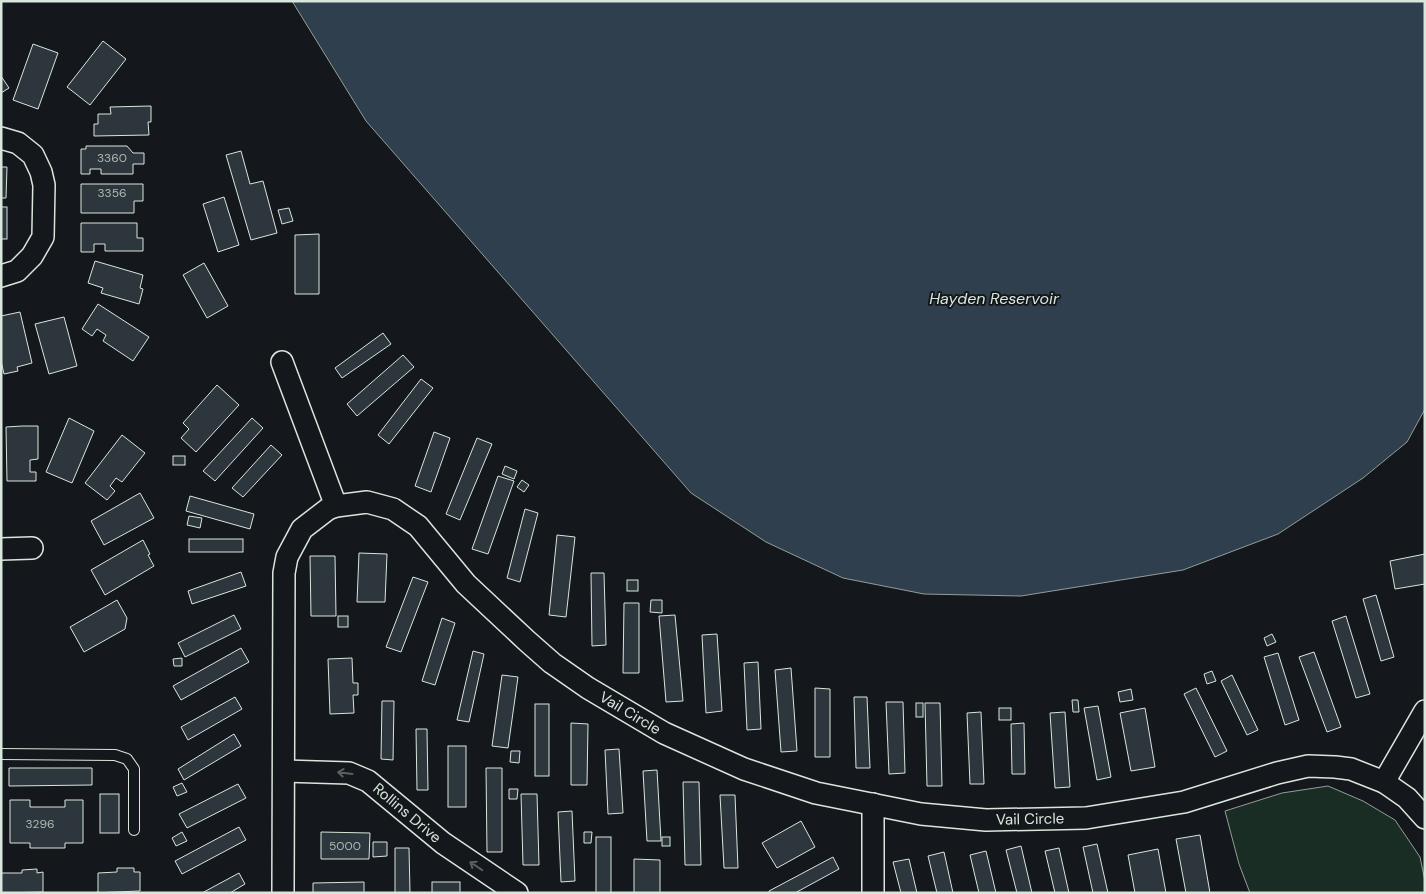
<svg xmlns="http://www.w3.org/2000/svg" width="1426" height="894" viewBox="0 0 1426 894" font-family="'DM Sans',sans-serif">
  <style>
    .green { fill: #1a2d24; stroke: #939e99 }
    .water { fill: #2f3f4d; stroke: #939e99 }
    .building { fill: #2c363c; stroke: #d8e6dc }
    .lines { fill: none; stroke-linecap: round; stroke-linejoin: round }
    .service-casing { stroke: #d8e6dc; stroke-width: 12 }
    .minor-casing { stroke: #d8e6dc; stroke-width: 24 }
    .service { stroke: #14181c; stroke-width: 10 }
    .minor { stroke: #14181c; stroke-width: 21 }
    .oneway { stroke: #59605f }
    .labels { text-anchor: middle; dominant-baseline: central; stroke-width: 4; stroke-linejoin: round; paint-order: stroke }
    .number-label { font-size: 12px; fill: #adbab4 }
    .street-label { font-size: 15px; fill: #d8e6dc; stroke: #14181c }
    .water-label { font-size: 16px; font-style: italic; fill: #d8e6dc; stroke: #14181c }
  </style>
  <rect width="100%" height="100%" fill="#14181c"/>
  <polygon class="green" points="1328,786 1363,801 1395,820 1420,857 1425,881 1425,893 1250,893 1239,864 1225,811 1282,793"/>
  <polygon class="water" points="292,1 1425,1 1425,409 1407,442 1363,478 1278,534 1183,570 1021,596 924,594 843,578 766,542 691,493 366,121"/>
  <g class="building">
    <polygon points="103,41 126,59 90,105 67,87"/>
    <polygon points="33,44 58,53 38,109 13,100"/>
    <polygon points="1,76 9,88 1,93"/>
    <polygon points="151,106 151,122 148,122 149,135 94,136 94,124 98,124 98,114 111,114 110,107"/>
    <polygon points="86,146 127,146 133,153 144,153 144,164 133,164 133,174 101,174 101,169 90,169 90,174 81,174 81,149 86,149"/>
    <polygon points="241,151 250,184 263,181 277,233 251,240 226,155"/>
    <polygon points="1,167 7,167 6,198 1,198"/>
    <polygon points="81,184 143,184 143,201 134,201 134,213 81,213"/>
    <polygon points="224,197 239,245 218,252 203,204"/>
    <rect x="1" y="207" width="6" height="32"/>
    <polygon points="289,208 293,221 282,224 278,210"/>
    <polygon points="81,223 137,223 137,238 143,238 143,251 105,251 105,244 94,244 94,252 81,252"/>
    <polygon points="319,234 319,294 295,294 295,235"/>
    <polygon points="95,261 143,275 140,288 143,289 139,304 101,293 103,288 88,283"/>
    <polygon points="204,263 228,306 207,318 183,275"/>
    <polygon points="98,304 149,337 133,361 103,341 106,335 97,329 92,336 82,329"/>
    <polygon points="20,312 32,363 17,367 18,371 4,374 1,361 1,316"/>
    <polygon points="64,317 77,366 49,374 35,324"/>
    <polygon points="383,333 391,344 342,378 335,368"/>
    <polygon points="403,355 414,367 357,416 347,404"/>
    <polygon points="421,379 433,388 389,444 378,435"/>
    <polygon points="217,385 239,405 196,452 181,438 189,429 183,423"/>
    <polygon points="69,418 94,431 72,483 46,472"/>
    <polygon points="252,418 263,428 215,481 203,471"/>
    <polygon points="22,426 38,426 38,459 30,460 30,472 36,472 36,481 7,481 6,427"/>
    <polygon points="434,432 450,438 431,492 415,486"/>
    <polygon points="122,435 145,453 122,482 116,478 110,486 115,491 107,500 85,483"/>
    <polygon points="477,438 492,444 460,520 446,514"/>
    <polygon points="271,445 282,455 243,497 232,488"/>
    <rect x="173" y="456" width="12" height="9"/>
    <polygon points="505,466 517,471 514,479 502,474"/>
    <polygon points="498,476 514,481 488,554 472,549"/>
    <polygon points="522,480 529,485 524,492 517,487"/>
    <polygon points="140,493 154,518 104,545 91,521"/>
    <polygon points="190,496 254,514 250,529 186,511"/>
    <polygon points="525,509 538,513 520,582 507,578"/>
    <polygon points="189,516 202,518 200,528 187,525"/>
    <polygon points="557,535 575,537 566,617 549,615"/>
    <rect x="189" y="539" width="54" height="13"/>
    <polygon points="143,540 150,554 148,555 154,566 105,595 91,570"/>
    <polygon points="359,553 387,554 385,602 357,602"/>
    <polygon points="1425,554 1425,584 1395,589 1390,561"/>
    <polygon points="310,556 335,556 336,616 311,616"/>
    <polygon points="241,572 246,586 192,604 188,591"/>
    <polygon points="591,573 604,573 606,645 592,646"/>
    <polygon points="413,577 428,582 401,652 386,647"/>
    <rect x="627" y="580" width="11" height="11"/>
    <polygon points="1376,595 1394,657 1381,661 1363,599"/>
    <polygon points="117,600 127,618 125,629 84,652 70,627"/>
    <polygon points="651,600 662,600 662,613 650,612"/>
    <polygon points="624,603 639,603 639,673 623,673"/>
    <polygon points="234,615 241,629 185,657 178,643"/>
    <polygon points="675,615 683,701 666,702 659,616"/>
    <rect x="338" y="616" width="10" height="11"/>
    <polygon points="1346,616 1370,694 1356,698 1332,621"/>
    <polygon points="442,618 455,623 435,685 422,681"/>
    <polygon points="717,634 722,711 706,713 702,635"/>
    <polygon points="1272,634 1276,642 1267,646 1264,638"/>
    <polygon points="241,648 249,662 181,700 173,686"/>
    <polygon points="473,651 484,654 469,722 457,720"/>
    <polygon points="1314,652 1341,727 1327,732 1299,657"/>
    <polygon points="1278,653 1299,720 1285,725 1264,657"/>
    <polygon points="182,658 182,666 174,666 173,659"/>
    <polygon points="352,658 353,683 358,683 358,695 353,695 354,713 330,714 328,659"/>
    <polygon points="758,662 761,729 747,730 744,663"/>
    <polygon points="791,668 797,751 781,752 775,670"/>
    <polygon points="1212,671 1216,681 1207,684 1204,674"/>
    <polygon points="502,675 518,677 508,748 492,746"/>
    <polygon points="1232,675 1258,730 1247,735 1221,681"/>
    <polygon points="815,688 830,689 830,757 815,757"/>
    <polygon points="1196,688 1227,751 1215,757 1184,694"/>
    <polygon points="1131,689 1133,700 1120,702 1118,692"/>
    <polygon points="235,697 242,709 188,740 181,727"/>
    <polygon points="854,697 867,697 870,768 856,768"/>
    <polygon points="1072,700 1078,700 1079,712 1073,712"/>
    <polygon points="382,701 394,701 393,760 381,759"/>
    <polygon points="886,702 903,702 905,773 889,774"/>
    <rect x="916" y="703" width="7" height="14"/>
    <polygon points="925,703 940,703 942,786 927,786"/>
    <rect x="535" y="704" width="14" height="72"/>
    <polygon points="1098,706 1111,777 1097,780 1084,708"/>
    <rect x="999" y="708" width="12" height="12"/>
    <polygon points="1145,708 1155,767 1131,771 1120,713"/>
    <polygon points="981,712 984,784 970,784 967,713"/>
    <polygon points="1065,712 1070,787 1055,788 1050,713"/>
    <polygon points="571,723 588,724 587,785 571,785"/>
    <polygon points="1024,723 1025,774 1012,774 1011,724"/>
    <polygon points="416,729 427,729 428,790 417,790"/>
    <polygon points="234,734 241,746 184,780 178,769"/>
    <rect x="448" y="746" width="18" height="61"/>
    <polygon points="619,749 623,813 608,814 605,750"/>
    <polygon points="511,751 520,751 519,763 510,762"/>
    <polygon points="9,768 92,768 92,785 9,786"/>
    <polygon points="486,768 502,768 502,852 487,852"/>
    <polygon points="657,770 661,841 647,841 643,771"/>
    <polygon points="683,782 699,782 701,865 685,865"/>
    <polygon points="182,783 187,792 177,796 173,787"/>
    <polygon points="238,784 246,798 187,828 179,814"/>
    <polygon points="509,789 518,789 517,799 509,799"/>
    <rect x="100" y="794" width="19" height="39"/>
    <polygon points="521,794 537,794 539,865 523,865"/>
    <polygon points="720,795 735,795 738,868 724,868"/>
    <polygon points="10,800 30,800 30,807 65,807 65,800 83,800 83,843 65,843 65,848 30,848 30,843 10,843"/>
    <polygon points="572,811 575,881 561,882 558,812"/>
    <polygon points="801,821 815,847 777,868 762,843"/>
    <polygon points="239,827 246,840 182,874 175,861"/>
    <polygon points="182,832 187,841 176,846 172,838"/>
    <polygon points="321,832 370,833 369,859 321,859"/>
    <polygon points="584,832 592,832 591,843 584,843"/>
    <polygon points="1200,835 1210,893 1186,893 1176,839"/>
    <rect x="596" y="837" width="15" height="56"/>
    <rect x="662" y="837" width="8" height="9"/>
    <polygon points="373,842 387,842 387,856 373,857"/>
    <polygon points="1097,844 1108,893 1093,893 1083,847"/>
    <polygon points="1021,846 1032,893 1017,893 1006,850"/>
    <polygon points="395,848 409,848 410,893 395,893"/>
    <polygon points="1059,848 1069,893 1055,893 1045,851"/>
    <polygon points="1158,849 1166,893 1135,893 1128,855"/>
    <polygon points="986,851 996,893 979,893 970,855"/>
    <polygon points="944,852 953,893 937,893 928,856"/>
    <polygon points="833,857 839,869 795,893 769,893 769,891"/>
    <polygon points="634,859 660,860 660,893 634,893"/>
    <polygon points="909,859 917,893 901,893 893,862"/>
    <polygon points="117,868 134,868 134,872 140,872 140,891 92,893 98,892 98,873 117,872"/>
    <polygon points="37,869 37,873 43,872 43,892 1,893 1,873 22,873 22,870"/>
    <polygon points="239,873 245,884 230,893 202,893"/>
    <polygon points="364,882 364,893 313,893 313,883"/>
    <rect x="432" y="882" width="28" height="11"/>
  </g>
  <g class="lines">
    <defs>
      <polyline id="service" points="1,754 115,755 127,759 134,769 134,830"/>
      <g id="minor">
        <polyline points="1,138 18,143 33,155 41,172 44,185 43,237 32,256 17,271 1,276"/>
        <polyline points="282,362 336,506"/>
        <polyline points="1,549 32,548"/>
        <polyline points="284,771 349,773 368,781 443,843 517,893"/>
        <polyline points="1384,782 1425,711"/>
        <polyline points="873,804 873,893"/>
        <polyline points="283,893 284,573 287,557 302,529 328,509 336,506 367,502 393,509 418,526 466,584 527,641 552,663 588,688 664,733 744,769 816,793 921,814 986,820 1086,818 1184,802 1277,773 1308,766 1335,767 1351,769 1384,782 1407,798 1425,818"/>
      </g>
    </defs>
    <use href="#service" class="service-casing"/>
    <use href="#minor" class="minor-casing"/>
    <use href="#service" class="service"/>
    <use href="#minor" class="minor"/>
  </g>
  <defs><path id="oneway-shaft" d="M-6 0H5M1.5-3L5.5 0L1.5 3" fill="none" stroke-width="1.6" stroke-linecap="round" stroke-linejoin="round" transform="scale(1.25)"/></defs>
  <g class="oneway">
    <use href="#oneway-shaft" transform="translate(345 773) rotate(-173)"/>
    <use href="#oneway-shaft" transform="translate(476 866) rotate(-146)"/>
  </g>
  <g class="labels">
    <g class="number-label">
      <text x="112" y="158">3360</text>
      <text x="112" y="193">3356</text>
      <text x="40" y="824">3296</text>
      <text x="345" y="846">5000</text>
    </g>
    <g class="street-label">
      <text transform="translate(630 713) rotate(31)">Vail Circle</text>
      <text transform="translate(407 813) rotate(40)">Rollins Drive</text>
      <text transform="translate(1030 819) rotate(-1)">Vail Circle</text>
    </g>
    <g class="water-label">
      <text x="994" y="298">Hayden Reservoir</text>
    </g>
  </g>
  <rect width="1426" height="894" fill="none" stroke="#d8e6dc" stroke-width="5"/>
</svg>
